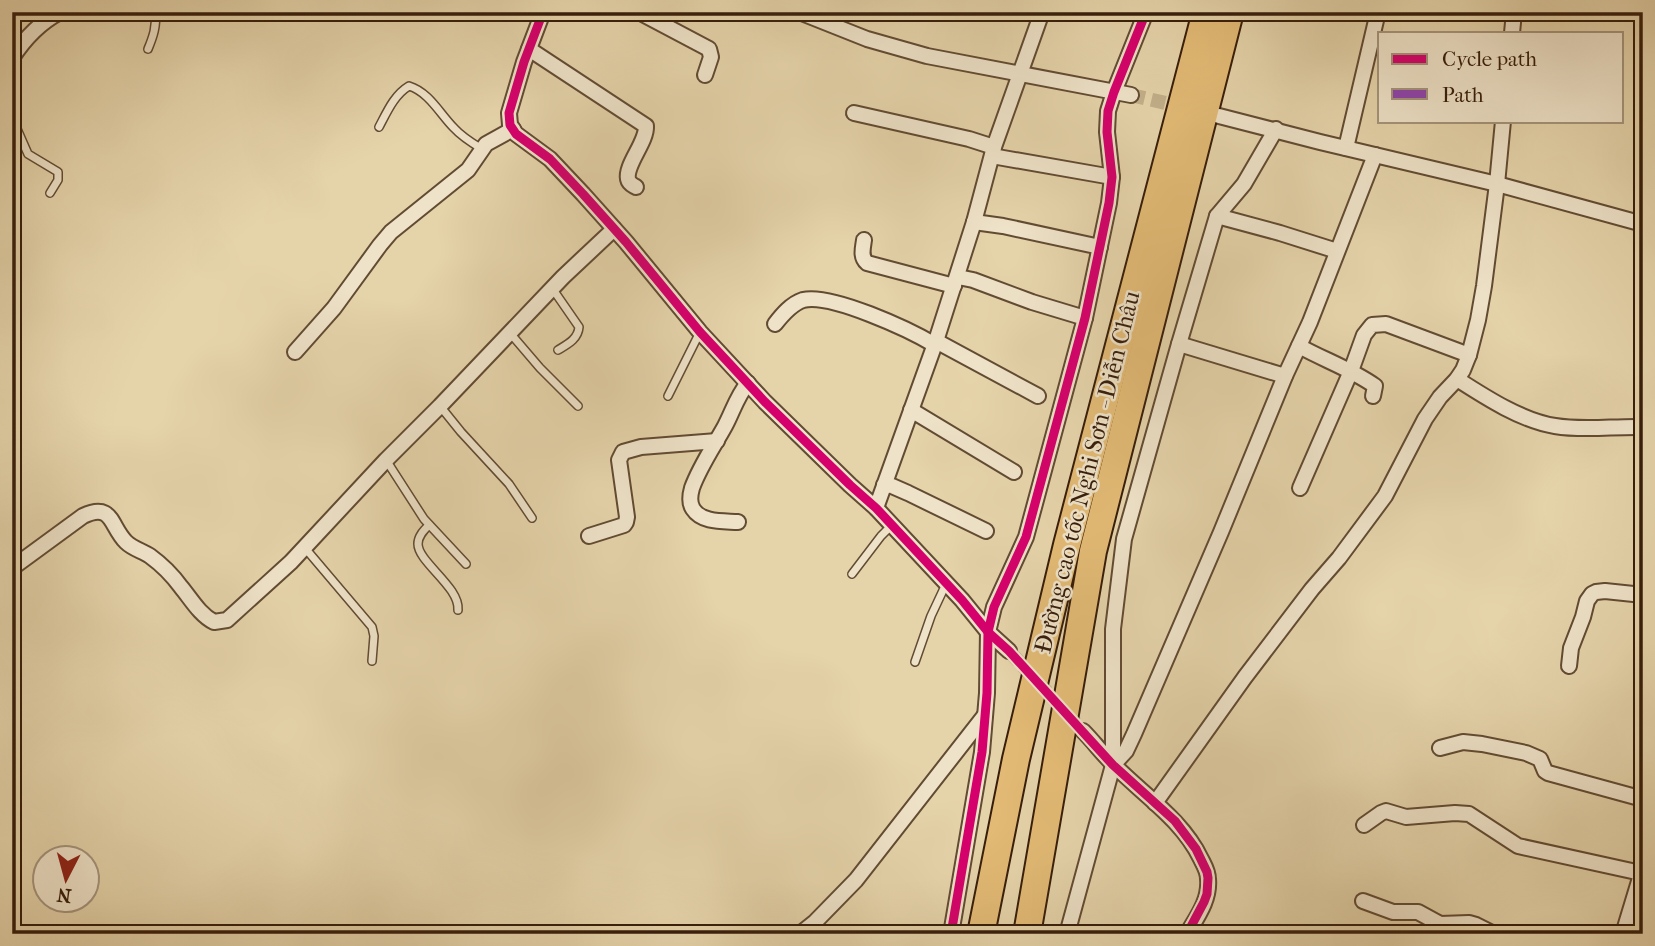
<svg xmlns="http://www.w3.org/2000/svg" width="1655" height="946" viewBox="0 0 1655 946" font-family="'IM FELL French Canon',serif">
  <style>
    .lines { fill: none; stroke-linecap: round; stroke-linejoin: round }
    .minor-tunnel { stroke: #c2af8a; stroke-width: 14; stroke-dasharray: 14 7; stroke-linecap: butt }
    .service-casing { stroke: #624b33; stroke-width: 10 }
    .minor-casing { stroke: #624b33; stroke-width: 18 }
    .motorway-casing { stroke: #371e0b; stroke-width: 30 }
    .service { stroke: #eee2c8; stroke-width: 7 }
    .minor { stroke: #eee2c8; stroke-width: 14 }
    .motorway { stroke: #e2ba75; stroke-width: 26 }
    .quiet { stroke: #8e44ad; stroke-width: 7; stroke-dasharray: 14 7; stroke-linecap: butt }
    .cycleway-casing { stroke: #eee2c8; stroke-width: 13 }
    .cycleway { stroke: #d6006c; stroke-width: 9 }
    .labels { text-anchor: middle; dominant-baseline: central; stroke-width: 5; stroke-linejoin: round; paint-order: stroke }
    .street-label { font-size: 24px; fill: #371e0b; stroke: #eee2c8 }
  </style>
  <rect width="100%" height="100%" fill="#e5d3aa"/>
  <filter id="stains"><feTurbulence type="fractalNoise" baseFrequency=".00286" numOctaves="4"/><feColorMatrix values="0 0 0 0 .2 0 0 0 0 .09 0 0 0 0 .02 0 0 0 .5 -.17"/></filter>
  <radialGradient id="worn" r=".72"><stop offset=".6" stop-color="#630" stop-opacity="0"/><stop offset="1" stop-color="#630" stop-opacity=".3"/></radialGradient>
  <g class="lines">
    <g class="minor-tunnel">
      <polyline points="1131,95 1187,108"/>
      <polyline points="1009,651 1083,731"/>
    </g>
    <defs>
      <g id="service">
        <path d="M148,49C153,37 157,26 155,12"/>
        <polyline points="12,123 17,129 28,154 58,172 58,180 50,193"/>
        <path d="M379,127C387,112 394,95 409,86C429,92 440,114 454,128C462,137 472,143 482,149"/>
        <path d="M552,288L579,327C578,339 568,344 558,350"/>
        <polyline points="510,333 540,368 578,406"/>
        <polyline points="668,396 700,332"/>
        <polyline points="440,406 461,432 509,484 532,518"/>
        <polyline points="386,460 424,519 466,564"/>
        <path d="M429,525C424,530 418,536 418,544C418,562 460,587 458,610"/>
        <polyline points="305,548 372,627 374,636 372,661"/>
        <polyline points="852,574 881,536 891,526"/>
        <polyline points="915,662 931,616 946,584"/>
      </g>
      <g id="minor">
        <polyline points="543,12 524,62 509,113 510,125 516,134 550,159 583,194 626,242 700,332 765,402 850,485 876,508 962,600 988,632 1009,651"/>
        <polyline points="639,12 709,49 711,57 705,75"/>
        <polyline points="799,12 867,39 927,56 1131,95"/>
        <polyline points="1512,33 1514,12"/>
        <path d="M529,49L646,126C647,142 625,165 628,179C629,184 633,185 636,187"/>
        <path d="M12,58C25,38 39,23 60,12"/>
        <polyline points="854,113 969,139 994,147"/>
        <polyline points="1219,116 1320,142 1497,184 1643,224"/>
        <polyline points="1346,148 1378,12"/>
        <polyline points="992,156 1112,177"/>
        <polyline points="1217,216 1280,233 1337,251"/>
        <polyline points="974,222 1003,226 1100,247"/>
        <path d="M864,240C863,248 860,257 867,263L954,286"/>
        <polyline points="958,277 973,280 1032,302 1085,318"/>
        <path d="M775,324C782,315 791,304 803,300C831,293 910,330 935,345"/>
        <polyline points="936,341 1038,396"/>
        <polyline points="1179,344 1285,376"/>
        <path d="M1299,346C1324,360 1351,369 1375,386L1373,396"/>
        <polyline points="295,352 334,308 380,245 391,232 468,170 486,144 513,129"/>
        <path d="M1457,379C1485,397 1522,421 1555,426C1584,431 1614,426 1643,427"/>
        <polyline points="911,410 1014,472"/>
        <polyline points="884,485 892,486 908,493 986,531"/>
        <polyline points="1300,488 1351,371 1364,335 1372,325 1386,324 1469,355"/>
        <polyline points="876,508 936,341 974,222 994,147 1042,12"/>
        <path d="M738,522C723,521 702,523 693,509C689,503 690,495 692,488C700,466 714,446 725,426C733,411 737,396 748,383"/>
        <polyline points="589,536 624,525 626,522 627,517 619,460 623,452 641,447 717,441"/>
        <path d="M12,568L83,516C113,502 110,526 126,542C133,549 143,551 150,556C161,564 173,576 181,587C191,599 200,615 214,622L227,620L291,562L386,460L440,406L563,277L614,229"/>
        <polyline points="1569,666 1571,648 1583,617 1587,601 1592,594 1596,592 1605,591 1643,595"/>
        <path d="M1083,731C1093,741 1102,753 1112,763C1142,794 1182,819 1201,859C1204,865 1208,871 1208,879C1210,900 1197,917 1187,934"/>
        <polyline points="1440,748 1463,742 1482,744 1526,753 1540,759 1545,771 1548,773 1643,799"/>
        <polyline points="1113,765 1126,751 1134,734 1221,532 1285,376 1310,322 1375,155"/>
        <polyline points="1155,803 1245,677 1312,589 1339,558 1385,496 1425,419 1440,397 1457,379 1463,370 1469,355 1478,320 1484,286 1497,184 1503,121"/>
        <polyline points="1364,825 1381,813 1386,811 1406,817 1455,813 1469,814 1518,846 1641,873"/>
        <polyline points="1363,901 1393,912 1418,912 1440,924 1469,923 1476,925 1494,934"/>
        <polyline points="800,934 815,922 856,880 985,715"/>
        <polyline points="951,934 982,752 987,693 988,632 994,607 1026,537 1085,318 1109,203 1112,177 1107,132 1108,111 1114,92 1146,12"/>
        <polyline points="1067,934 1113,765 1113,629 1124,539 1179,344 1217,216 1244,184 1276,129"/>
        <polyline points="1623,934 1643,868"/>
      </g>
      <g id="motorway">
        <polyline points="981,934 1016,759 1067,545 1206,12"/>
        <polyline points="1027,934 1093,551 1230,12"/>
      </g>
    </defs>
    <use href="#service" class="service-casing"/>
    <use href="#minor" class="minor-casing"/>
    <use href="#motorway" class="motorway-casing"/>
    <use href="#service" class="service"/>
    <use href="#minor" class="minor"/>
    <use href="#motorway" class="motorway"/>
    <polyline class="quiet" points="810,934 811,926"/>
    <defs>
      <g id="cycleway">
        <polyline points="543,12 524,62 509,113 510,125 516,134 550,159 583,194 626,242 700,332 765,402 850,485 876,508 962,600 988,632 1009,651 1113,765 1175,821 1196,849 1207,872 1208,878 1207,894 1204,902 1187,934"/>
        <polyline points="951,934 982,752 987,693 988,632 994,607 1026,537 1085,318 1109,203 1112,177 1107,132 1108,111 1114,92 1146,12"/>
      </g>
    </defs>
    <use href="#cycleway" class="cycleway-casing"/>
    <use href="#cycleway" class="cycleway"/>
  </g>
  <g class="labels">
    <g class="street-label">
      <text transform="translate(1087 472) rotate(-76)">Đường cao tốc Nghi Sơn - Diễn Châu</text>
    </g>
  </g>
  <rect width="1655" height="946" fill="none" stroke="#e5d3aa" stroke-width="42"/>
  <rect x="14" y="14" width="1627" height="918" fill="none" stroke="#371e0b" stroke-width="3.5"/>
  <rect x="21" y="21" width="1613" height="904" fill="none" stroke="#371e0b" stroke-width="2"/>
  <rect x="1378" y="32" width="245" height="91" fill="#eee2c8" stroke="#a5947c" stroke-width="2"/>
  <rect x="1392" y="54" width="35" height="10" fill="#d6006c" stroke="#a5947c" stroke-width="2"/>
  <text x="1442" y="66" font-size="21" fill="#371e0b">Cycle path</text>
  <rect x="1392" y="89" width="35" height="10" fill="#8e44ad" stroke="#a5947c" stroke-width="2"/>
  <text x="1442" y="102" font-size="21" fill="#371e0b">Path</text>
  <g transform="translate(66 879) rotate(186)"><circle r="33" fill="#eee2c8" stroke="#a5947c" stroke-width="2"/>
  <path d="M0-5L12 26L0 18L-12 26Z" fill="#8f2418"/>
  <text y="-10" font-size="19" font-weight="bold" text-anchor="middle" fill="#371e0b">N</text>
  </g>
  <rect width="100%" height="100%" filter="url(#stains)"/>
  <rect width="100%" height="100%" fill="url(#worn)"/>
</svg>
